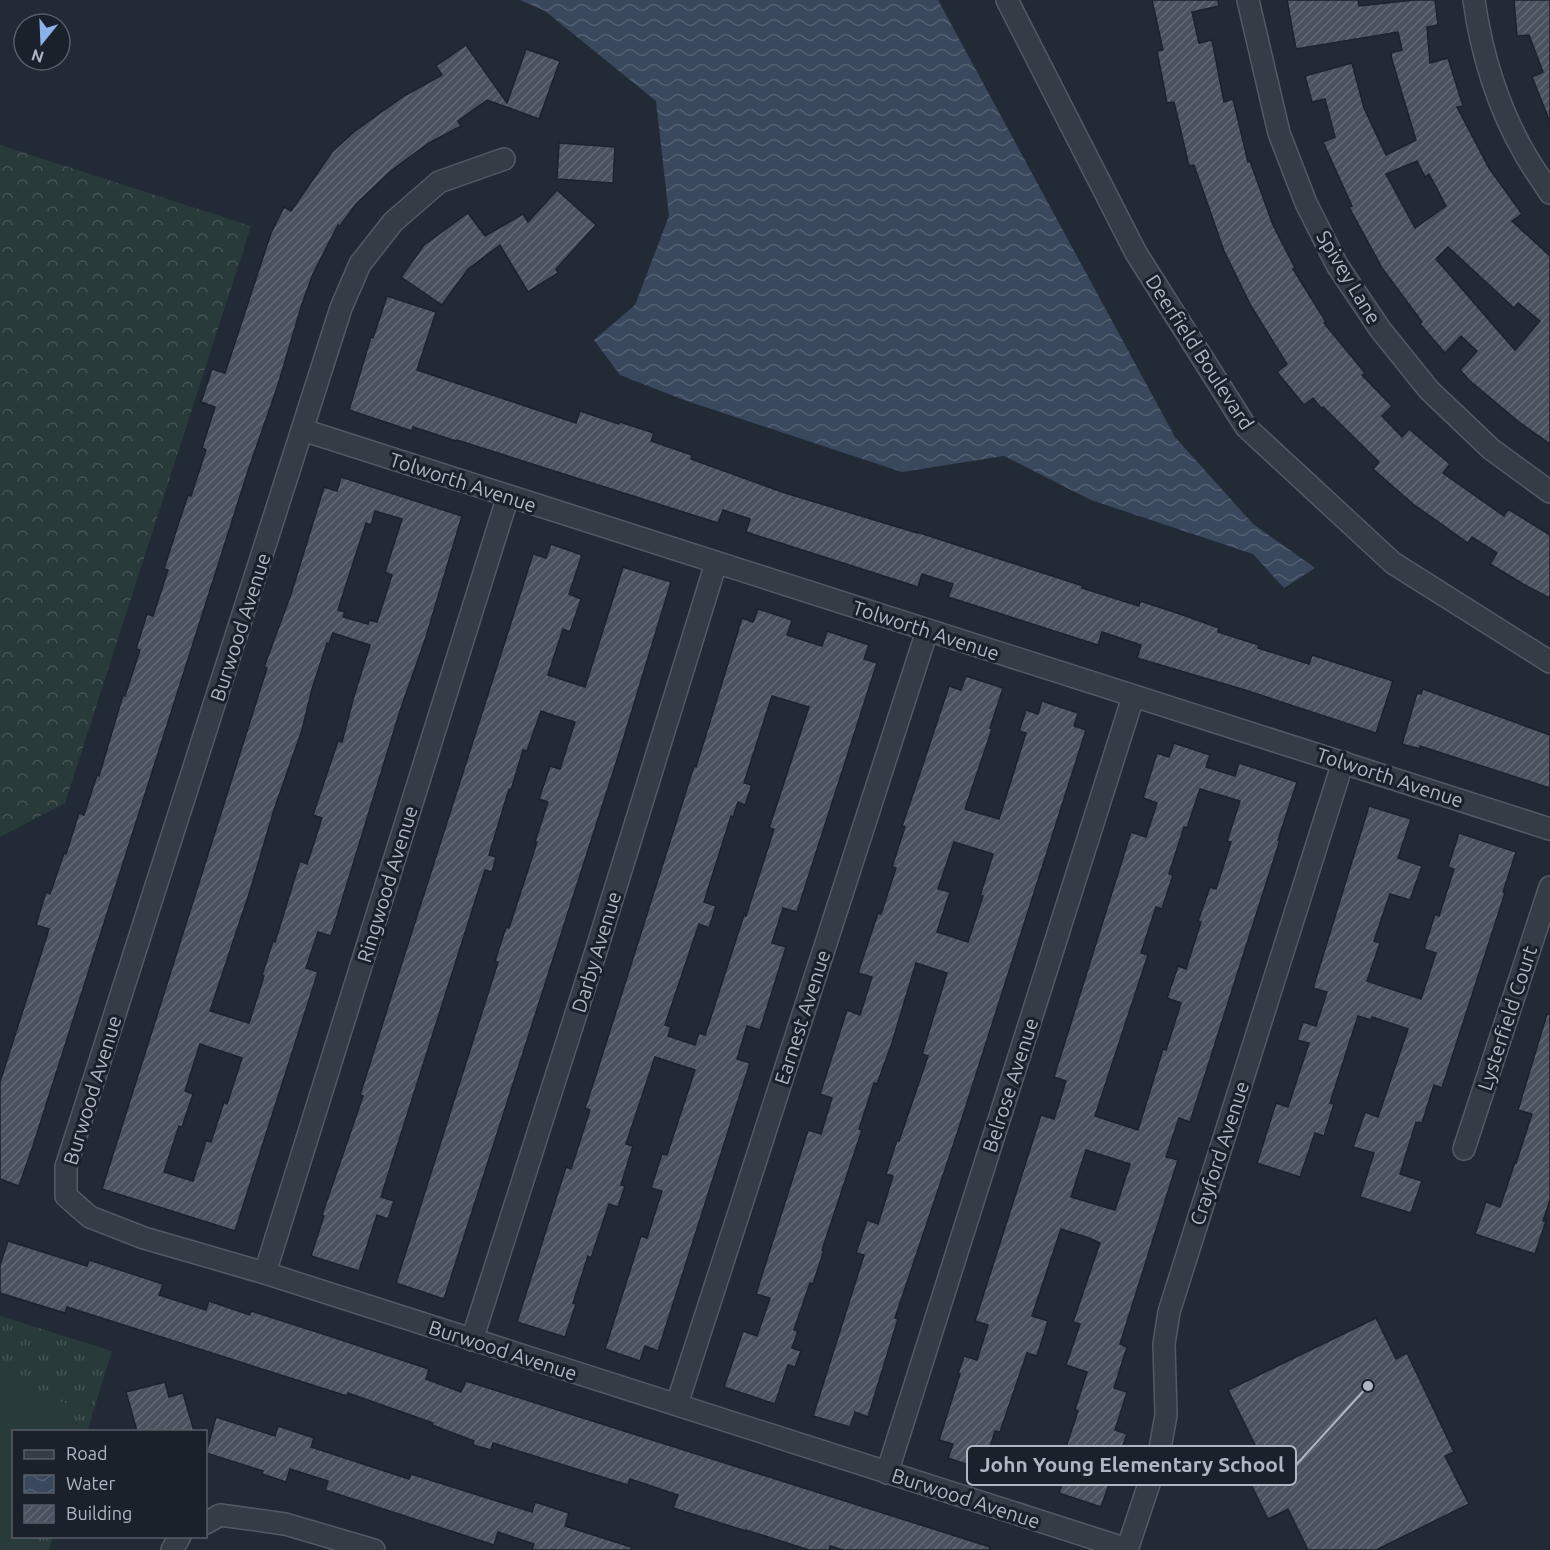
<svg xmlns="http://www.w3.org/2000/svg" width="1550" height="1550" viewBox="0 0 1550 1550" font-family="Ubuntu,sans-serif">
  <style>
    .grass { fill: url(#grass-tufts) }
    .forest { fill: url(#forest-crowns) }
    .garden { fill: #283a3a }
    .water { fill: url(#water-waves) }
    .building { fill: url(#building-hatch); stroke: #1d232c; stroke-width: 1.5; fill-rule: evenodd }
    .lines { fill: none; stroke-linecap: round; stroke-linejoin: round }
    .minor-casing { stroke: #535a63; stroke-width: 24 }
    .minor { stroke: #353c46; stroke-width: 21 }
    .labels { text-anchor: middle; dominant-baseline: central; stroke-width: 6; stroke-linejoin: round; paint-order: stroke }
    .street-label { font-size: 20px; fill: #b0b7c2; stroke: #1b212a }
    .leader { fill: none; stroke: #b0b7c2; stroke-width: 2 }
    .callout-dot { fill: #b0b7c2; stroke: #1b212a; stroke-width: 2 }
    .callout { fill: #1b212a; stroke: #b0b7c2; stroke-width: 2 }
    .callout-label { font-size: 21px; text-anchor: middle; font-weight: bold; fill: #b0b7c2 }
  </style>
  <defs>
    <pattern id="grass-tufts" width="24" height="20" patternUnits="userSpaceOnUse" patternTransform="scale(1.5)"><rect width="24" height="20" fill="#283a3a"/><path d="M3 7l-1-3M5 7V3M7 7l1-3M15 17l-1-3M17 17v-4M19 17l1-3" fill="none" stroke="#455455"/></pattern>
    <pattern id="forest-crowns" width="20" height="18" patternUnits="userSpaceOnUse" patternTransform="scale(1.5)"><rect width="20" height="18" fill="#283a3a"/><path d="M2 6a3 3 0 1 1 6 0M12 15a3 3 0 1 1 6 0" fill="none" stroke="#455455"/></pattern>
    <pattern id="water-waves" width="16" height="10" patternUnits="userSpaceOnUse" patternTransform="scale(1.5)"><rect width="16" height="10" fill="#39485d"/><path d="M0 5q4-4 8 0t8 0" fill="none" stroke="#536073"/></pattern>
    <pattern id="building-hatch" width="6" height="6" patternUnits="userSpaceOnUse" patternTransform="scale(1.5)"><rect width="6" height="6" fill="#49525e"/><path d="M-1 1l2-2M0 6l6-6M5 7l2-2" fill="none" stroke="#616973"/></pattern>
  </defs>
  <rect width="100%" height="100%" fill="#222b35"/>
  <polygon class="grass" points="0,1316 112,1351 87,1431 14,1432 14,1536 53,1537 49,1550 0,1550"/>
  <polygon class="forest" points="0,145 251,226 65,803 0,837"/>
  <polygon class="garden" points="0,1382 66,1403 57,1431 14,1432 14,1536 26,1537 22,1550 0,1550"/>
  <polygon class="water" points="520,0 938,0 1175,437 1253,524 1315,568 1284,588 1253,554 1091,500 1004,456 902,472 684,400 620,375 594,340 635,305 669,216 656,101 545,11"/>
  <g class="building">
    <polygon points="1152,0 1218,0 1219,6 1192,12 1199,43 1212,40 1224,102 1233,99 1248,162 1250,161 1273,225 1295,268 1293,269 1326,322 1324,323 1365,373 1362,375 1392,406 1382,416 1402,437 1409,429 1450,464 1443,473 1504,516 1508,509 1550,535 1550,598 1523,584 1490,564 1497,553 1472,537 1468,543 1413,504 1373,469 1379,462 1323,407 1321,408 1313,398 1304,405 1277,372 1287,364 1251,306 1224,251 1194,165 1189,166 1174,102 1167,103 1157,51 1163,50"/>
    <path d="M1287,0H1358L1359,6L1415,0H1435L1438,25L1427,27L1430,63L1448,58L1463,106L1457,107L1489,168L1522,214L1512,221L1550,256V444L1519,422L1469,380L1460,370L1477,351L1461,336L1445,353L1420,324L1422,322L1382,268L1349,207L1352,206L1323,142L1335,137L1325,99L1312,102L1305,76L1352,63L1364,108L1386,155L1416,140L1392,60L1391,53L1402,50L1398,32L1296,49ZM1417,161L1425,177L1429,174L1446,206L1415,228L1386,174ZM1448,247L1514,308L1518,303L1540,321L1515,350L1436,259Z"/>
    <polygon points="1514,0 1550,0 1550,122 1532,77 1543,72 1529,35 1517,36"/>
    <polygon points="466,45 507,103 526,49 560,61 539,119 487,100 458,121 461,126 429,143 392,170 356,204 340,226 338,225 313,274 302,304 278,385 248,471 33,1146 19,1186 0,1179 0,1082 49,929 36,925 46,892 50,894 64,853 66,854 79,813 84,815 97,775 99,776 123,695 125,696 140,650 136,649 147,614 153,616 168,570 164,569 177,528 188,495 191,496 206,450 202,448 215,407 201,402 212,369 225,373 271,233 284,207 291,211 332,152 355,131 404,96 442,75 436,66"/>
    <polygon points="559,143 615,147 613,183 557,179"/>
    <polygon points="557,190 596,225 556,269 558,273 528,292 500,245 468,269 442,305 401,277 424,245 468,213 485,236 523,214 528,222"/>
    <polygon points="387,296 436,312 417,370 576,423 580,411 619,424 620,422 654,433 651,441 692,455 691,459 782,492 917,533 917,532 1083,586 1082,588 1139,606 1140,601 1177,613 1219,628 1218,632 1259,645 1258,648 1309,664 1312,655 1393,681 1376,733 1245,690 1137,658 1141,645 1102,632 1098,645 948,597 953,584 922,574 918,587 746,532 750,519 723,510 718,523 457,440 456,441 413,427 412,431 349,410 371,337 373,338"/>
    <path d="M341,477L462,516L426,637L400,711L331,936L318,932L306,968L318,972L235,1231L102,1189L267,668L264,667L291,594L324,487L337,491ZM375,511L402,519L385,572L392,575L377,622L369,620L368,624L343,617L345,612L338,610L366,523L371,525ZM333,633L370,645L354,696L342,742L338,741L313,815L322,818L307,864L300,861L275,942L273,941L262,975L264,976L249,1023L210,1011L250,891L274,810L302,730L312,689L327,643L329,644ZM200,1044L242,1058L227,1104L224,1102L211,1142L206,1141L193,1181L164,1172L179,1126L182,1127L193,1094L185,1091Z"/>
    <polygon points="551,544 582,555 569,594 581,599 570,632 563,629 548,675 585,687 623,567 671,582 617,760 444,1299 396,1283 498,962 495,961 506,927 509,928 537,842 535,842 548,802 539,799 550,766 560,769 575,722 555,716 541,711 527,751 523,750 511,790 509,789 489,855 496,857 492,872 485,870 381,1197 394,1201 388,1219 377,1215 359,1271 311,1256 324,1216 322,1215 363,1096 360,1095 398,975 533,554 546,558"/>
    <path d="M758,609L792,620L787,635L822,646L827,631L869,645L864,659L877,663L797,912L783,908L772,943L786,947L760,1030L747,1026L737,1059L750,1063L658,1351L645,1346L640,1361L605,1349L641,1236L647,1238L662,1191L651,1188L662,1154L667,1155L695,1070L655,1057L626,1144L633,1146L621,1185L625,1186L618,1207L609,1204L591,1258L588,1256L573,1303L576,1304L565,1337L517,1322L566,1167L571,1169L590,1110L585,1108L594,1081L694,766L696,767L742,618L753,622ZM772,696L809,707L769,828L774,829L746,916L744,915L705,1035L699,1033L695,1045L668,1036L671,1027L665,1025L699,924L709,928L716,906L704,902L731,816L733,817L738,802L745,805L752,785L744,783Z"/>
    <path d="M966,676L1003,688L990,728L992,729L965,809L999,819L1026,733L1019,731L1026,710L1038,714L1042,701L1078,713L1074,726L1086,730L958,1131L895,1318L898,1319L868,1417L855,1412L850,1427L813,1416L864,1255L856,1253L867,1220L878,1224L893,1176L886,1174L897,1140L899,1141L928,1056L922,1054L947,973L916,963L892,1043L877,1084L874,1083L859,1129L862,1130L822,1250H824L813,1284L810,1283L794,1330L798,1331L792,1348L801,1351L795,1367L788,1365L775,1404L724,1387L743,1331L757,1336L770,1298L756,1294L808,1130L821,1134L832,1098L820,1094L847,1010L860,1015L872,977L858,973L878,913L881,914L896,868L892,867L905,827L902,826L909,806L949,686L961,690ZM954,842L993,854L980,896H983L968,942L937,932L950,892L938,889Z"/>
    <polygon points="1423,689 1550,735 1550,788 1420,746 1420,749 1402,744 1417,693 1421,694"/>
    <path d="M1174,743L1210,755L1206,767L1235,776L1239,763L1297,782L1278,840H1280L1190,1122L1179,1118L1166,1157L1178,1160L1120,1344L1127,1347L1114,1388L1127,1392L1115,1430L1127,1434L1101,1507L1059,1493L1071,1455L1064,1453L1078,1411L1075,1410L1087,1372L1066,1365L1080,1324L1073,1322L1100,1243L1089,1238L1061,1229L1032,1316L1048,1321L1037,1356L1027,1353L1000,1432L995,1431L983,1470L948,1458L953,1444L939,1440L960,1374H958L964,1356L977,1360L988,1325L975,1321L1041,1115L1054,1119L1066,1081L1054,1077L1131,832L1146,837L1157,803L1143,798L1157,753L1169,757ZM1200,789L1240,801L1227,841L1231,842L1216,889L1210,887L1198,921L1201,922L1186,969L1178,966L1167,998L1181,1003L1166,1050L1163,1049L1138,1130L1095,1116L1148,955L1141,953L1156,907L1162,909L1173,875L1169,874L1184,827L1187,828ZM1086,1150L1130,1164L1115,1210L1071,1197Z"/>
    <polygon points="1369,806 1411,819 1398,858 1422,866 1410,900 1390,894 1374,941 1380,943 1367,981 1421,999 1436,953 1424,949 1435,914 1439,916 1454,869 1448,867 1459,833 1516,852 1503,892 1505,893 1442,1088 1434,1085 1422,1123 1416,1122 1400,1174 1422,1181 1411,1213 1360,1197 1374,1153 1353,1147 1365,1112 1378,1117 1408,1029 1372,1017 1371,1020 1358,1016 1330,1103 1334,1104 1324,1136 1315,1133 1300,1177 1257,1163 1276,1103 1288,1107 1309,1043 1297,1040 1303,1022 1316,1026 1327,992 1313,988"/>
    <polygon points="1547,1014 1550,1014 1550,1200 1543,1221 1546,1221 1535,1254 1475,1234 1486,1202 1500,1207 1515,1162 1516,1163 1532,1114 1518,1110"/>
    <polygon points="8,1241 87,1266 89,1260 163,1284 159,1295 206,1310 209,1301 250,1315 251,1311 323,1334 429,1369 426,1379 461,1392 466,1381 946,1533 990,1547 989,1550 843,1550 830,1546 829,1550 809,1550 746,1530 746,1531 673,1508 678,1495 630,1479 628,1485 493,1443 491,1450 473,1445 474,1441 432,1425 433,1423 348,1393 347,1396 67,1307 65,1313 0,1293 0,1265"/>
    <polygon points="1376,1318 1396,1359 1407,1353 1454,1452 1445,1456 1469,1504 1376,1550 1308,1550 1288,1509 1268,1519 1242,1466 1261,1457 1228,1390"/>
    <polygon points="165,1382 169,1397 183,1393 194,1431 137,1431 126,1392"/>
    <polygon points="216,1417 275,1436 278,1426 314,1438 311,1447 409,1479 411,1474 532,1512 535,1502 569,1513 565,1526 631,1547 631,1550 532,1550 534,1544 498,1532 494,1545 325,1490 328,1481 290,1469 286,1482 262,1474 263,1471 206,1453"/>
  </g>
  <g class="lines">
    <defs>
      <g id="minor">
        <polyline points="1007,0 1136,253 1246,427 1393,563 1550,662"/>
        <polyline points="1248,0 1279,133 1306,203 1337,265 1380,329 1429,390 1491,449 1550,492"/>
        <path d="M1474,0C1481,52 1498,108 1525,154C1532,167 1542,180 1550,193"/>
        <polyline points="504,159 439,182 393,222 360,264 341,308 66,1167 66,1196 90,1217 144,1238 265,1273 1127,1549"/>
        <polyline points="303,430 1550,829"/>
        <polyline points="1464,1149 1550,887"/>
        <polyline points="265,1273 508,496"/>
        <polyline points="472,1340 597,948 716,563"/>
        <polyline points="677,1404 927,631"/>
        <polyline points="887,1473 1133,697"/>
        <polyline points="206,1523 220,1515 285,1524 374,1550"/>
        <polyline points="172,1550 180,1536"/>
        <polyline points="1127,1550 1159,1454 1166,1415 1164,1344 1169,1312 1343,762"/>
      </g>
    </defs>
    <use href="#minor" class="minor-casing"/>
    <use href="#minor" class="minor"/>
  </g>
  <g class="labels">
    <g class="street-label">
      <text transform="translate(1349 277) rotate(59)">Spivey Lane</text>
      <text transform="translate(1200 352) rotate(57)">Deerfield Boulevard</text>
      <text transform="translate(463 482) rotate(18)">Tolworth Avenue</text>
      <text transform="translate(240 627) rotate(-72)">Burwood Avenue</text>
      <text transform="translate(926 630) rotate(18)">Tolworth Avenue</text>
      <text transform="translate(1390 777) rotate(18)">Tolworth Avenue</text>
      <text transform="translate(387 884) rotate(-73)">Ringwood Avenue</text>
      <text transform="translate(596 952) rotate(-73)">Darby Avenue</text>
      <text transform="translate(802 1017) rotate(-72)">Earnest Avenue</text>
      <text transform="translate(1507 1018) rotate(-72)">Lysterfield Court</text>
      <text transform="translate(1010 1085) rotate(-72)">Belrose Avenue</text>
      <text transform="translate(92 1090) rotate(-73)">Burwood Avenue</text>
      <text transform="translate(1219 1153) rotate(-72)">Crayford Avenue</text>
      <text transform="translate(503 1350) rotate(18)">Burwood Avenue</text>
      <text transform="translate(966 1498) rotate(18)">Burwood Avenue</text>
    </g>
  </g>
  <path class="leader" d="M1368 1386L1296 1465"/>
  <circle class="callout-dot" cx="1368" cy="1386" r="6"/>
  <rect class="callout" x="967" y="1446" width="329" height="39" rx="6"/>
  <g class="callout-label">
    <text x="1132" y="1472">John Young Elementary School</text>
  </g>
  <rect x="12" y="1430" width="195" height="108" fill="#1b212a" stroke="#575d67" stroke-width="1.5"/>
  <rect x="24" y="1450" width="30" height="9" fill="#353c46" stroke="#575d67" stroke-width="1.5"/>
  <text x="66" y="1460" font-size="18" fill="#b0b7c2">Road</text>
  <rect x="24" y="1475" width="30" height="18" fill="url(#water-waves)" stroke="#575d67" stroke-width="1.5"/>
  <text x="66" y="1490" font-size="18" fill="#b0b7c2">Water</text>
  <rect x="24" y="1505" width="30" height="18" fill="url(#building-hatch)" stroke="#575d67" stroke-width="1.5"/>
  <text x="66" y="1520" font-size="18" fill="#b0b7c2">Building</text>
  <g transform="translate(42 42) rotate(198)"><circle r="28" fill="#1b212a" stroke="#575d67" stroke-width="1.5"/>
  <path d="M0-4.5L10 22L0 15L-10 22Z" fill="#8cb2eb"/>
  <text y="-9" font-size="16" font-weight="bold" text-anchor="middle" fill="#b0b7c2">N</text>
  </g>
</svg>
